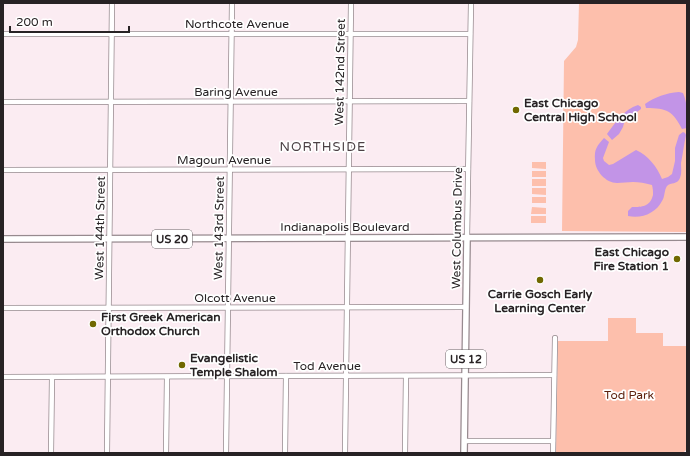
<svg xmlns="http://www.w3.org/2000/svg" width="690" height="456" viewBox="0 0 690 456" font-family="'Varela Round',sans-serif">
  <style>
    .green { fill: #fdbfac }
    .water { fill: #c294e7 }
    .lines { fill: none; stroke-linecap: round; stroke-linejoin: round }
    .minor-casing { stroke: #978a8f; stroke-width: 6 }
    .major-casing { stroke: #978a8f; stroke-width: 8 }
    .minor { stroke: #fff; stroke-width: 4.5 }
    .major { stroke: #fff; stroke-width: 5.5 }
    .poi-dot { fill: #706800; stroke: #fff; stroke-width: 1.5 }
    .labels { text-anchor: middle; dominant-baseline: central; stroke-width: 3.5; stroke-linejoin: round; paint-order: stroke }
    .shield { fill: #fff; stroke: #686466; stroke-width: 1 }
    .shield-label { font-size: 11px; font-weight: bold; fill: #272224 }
    .street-label { font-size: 12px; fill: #272224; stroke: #fff }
    .poi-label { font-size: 12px; font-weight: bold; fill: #272224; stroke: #fff; text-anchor: start }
    .park-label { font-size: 12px; fill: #5d210e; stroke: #fff }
    .neighbourhood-label { font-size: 13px; letter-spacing: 1px; fill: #4c4145; stroke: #fff }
  </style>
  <rect width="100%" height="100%" fill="#fbecf2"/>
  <g class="green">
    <polygon points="579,3 687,3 687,232 562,231 564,61 576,47 578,40"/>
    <polygon points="532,162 546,162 546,169 532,168"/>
    <rect x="532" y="171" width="14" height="6"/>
    <rect x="532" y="179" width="14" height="7"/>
    <polygon points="532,188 546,188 546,195 532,194"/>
    <rect x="532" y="197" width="14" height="6"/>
    <polygon points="532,207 546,208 546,214 531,214"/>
    <rect x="531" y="216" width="15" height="7"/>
    <polygon points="608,318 636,318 636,333 663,333 663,346 687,346 687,449 683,453 556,453 558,341 608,341"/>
  </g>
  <g class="water">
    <path d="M679,92L683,93C688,104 687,116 687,128L682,129C673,111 667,108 646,108L645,104C655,97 666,93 679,92Z"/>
    <path d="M638,105L641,107V109L630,117L624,123L623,127L619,134L612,140L607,134C615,123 624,109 638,105Z"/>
    <path d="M683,132L685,133L686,135C684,144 683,153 681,163C681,168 682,173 680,178C677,185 671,182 667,186C664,190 665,197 662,201C656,213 642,219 628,216V211L632,207C642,207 650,207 653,195C653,191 653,189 652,185C645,183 639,182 633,182C628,182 622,183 617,183C606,183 595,171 595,160C594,149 597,146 604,138L609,142L603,158L604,161L609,165L613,164L636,150C648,155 657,167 662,179L668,177L672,174L675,161V148L679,135Z"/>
  </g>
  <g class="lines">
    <defs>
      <g id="minor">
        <polyline points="3,34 470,34"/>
        <polyline points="3,102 469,101"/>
        <polyline points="3,170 468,169"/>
        <polyline points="467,238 471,3"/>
        <polyline points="3,308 466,307"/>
        <polyline points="3,377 554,375"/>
        <polyline points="465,441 553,441"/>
        <polyline points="51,453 52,377"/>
        <polyline points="107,453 112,3"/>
        <polyline points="166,453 167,377"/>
        <polyline points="226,453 232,3"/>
        <polyline points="285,453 286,376"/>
        <polyline points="345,453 351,3"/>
        <polyline points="405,453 406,376"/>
        <polyline points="553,453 555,338"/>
      </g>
      <g id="major">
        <polyline points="3,239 687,237"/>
        <polyline points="464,453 467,238"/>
      </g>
    </defs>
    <use href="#minor" class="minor-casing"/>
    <use href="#major" class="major-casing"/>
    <use href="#minor" class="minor"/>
    <use href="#major" class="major"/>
  </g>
  <g class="poi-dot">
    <circle cx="516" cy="110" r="4"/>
    <circle cx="677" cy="259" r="4"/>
    <circle cx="540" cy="280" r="4"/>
    <circle cx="93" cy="324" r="4"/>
    <circle cx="182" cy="365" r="4"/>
  </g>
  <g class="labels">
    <g class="shield">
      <rect x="152" y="230" width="40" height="18" rx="3"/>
      <rect x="446" y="350" width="40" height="18" rx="3"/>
    </g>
    <g class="shield-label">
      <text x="172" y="239">US 20</text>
      <text x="466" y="359">US 12</text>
    </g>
    <g class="street-label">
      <text x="237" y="24">Northcote Avenue</text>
      <text transform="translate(340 72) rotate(-89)">West 142nd Street</text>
      <text x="236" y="92">Baring Avenue</text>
      <text x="224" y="160">Magoun Avenue</text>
      <text x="345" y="227">Indianapolis Boulevard</text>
      <text transform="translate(100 228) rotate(-89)">West 144th Street</text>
      <text transform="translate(219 228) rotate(-89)">West 143rd Street</text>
      <text transform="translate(457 228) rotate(-89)">West Columbus Drive</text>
      <text x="235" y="298">Olcott Avenue</text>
      <text x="327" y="366">Tod Avenue</text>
    </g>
    <g class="poi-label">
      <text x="524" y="103">East Chicago<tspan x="524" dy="14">Central High School</tspan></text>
      <text x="669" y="252" text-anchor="end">East Chicago<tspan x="669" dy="14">Fire Station 1</tspan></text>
      <text x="540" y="294" text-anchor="middle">Carrie Gosch Early<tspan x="540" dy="14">Learning Center</tspan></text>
      <text x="101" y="317">First Greek American<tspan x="101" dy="14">Orthodox Church</tspan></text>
      <text x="190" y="358">Evangelistic<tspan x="190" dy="14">Temple Shalom</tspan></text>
    </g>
    <g class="park-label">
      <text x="629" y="395">Tod Park</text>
    </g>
    <g class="neighbourhood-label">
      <text x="323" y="147">NORTHSIDE</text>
    </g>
  </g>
  <rect width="690" height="456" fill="none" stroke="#272224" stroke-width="8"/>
  <path d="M10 26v6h119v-6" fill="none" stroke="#272224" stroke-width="2"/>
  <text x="16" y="26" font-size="12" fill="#272224" stroke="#ffffff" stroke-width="3" paint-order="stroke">200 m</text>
</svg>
